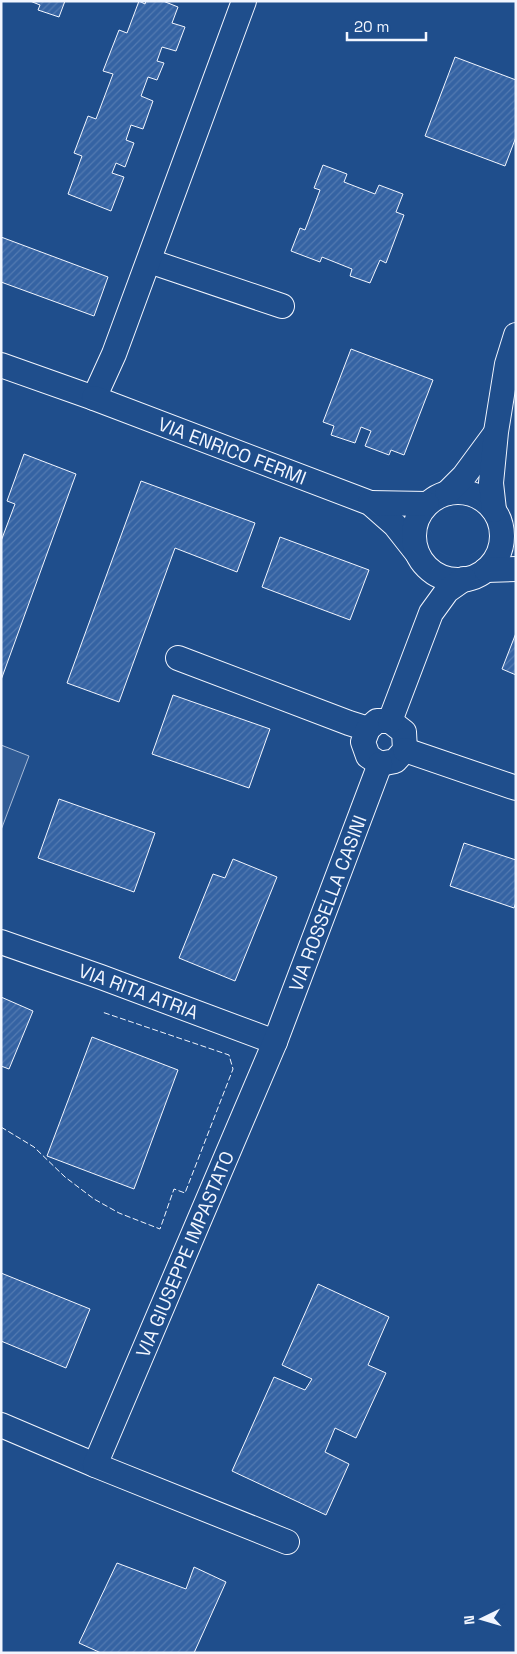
<svg xmlns="http://www.w3.org/2000/svg" width="517" height="1654" viewBox="0 0 517 1654" font-family="'Space Grotesk',sans-serif">
  <style>
    .parking { fill: #305b95; stroke: #a8bbd7 }
    .building { fill: url(#building-hatch); stroke: #f2f6ff }
    .lines { fill: none; stroke-linecap: round; stroke-linejoin: round }
    .minor-casing { stroke: #f2f6ff; stroke-width: 26 }
    .minor { stroke: #1f4e8c; stroke-width: 24 }
    .fence { stroke: #f2f6ff; stroke-width: 1; stroke-dasharray: 6 2.5; stroke-linecap: butt }
    .labels { text-anchor: middle; dominant-baseline: central; stroke-width: 4; stroke-linejoin: round; paint-order: stroke }
    .street-label { font-size: 19px; fill: #f2f6ff; stroke: #1f4e8c }
  </style>
  <defs>
    <pattern id="building-hatch" width="6" height="6" patternUnits="userSpaceOnUse" patternTransform="scale(1.25)"><rect width="6" height="6" fill="#3563a3"/><path d="M-1 1l2-2M0 6l6-6M5 7l2-2" fill="none" stroke="#537ab1"/></pattern>
  </defs>
  <rect width="100%" height="100%" fill="#1f4e8c"/>
  <polygon class="parking" points="1,745 29,756 1,830"/>
  <g class="building">
    <polygon points="30,1 65,1 59,17 38,10 40,5"/>
    <polygon points="139,1 145,4 146,1 163,1 178,7 172,23 185,27 176,51 162,47 157,61 164,63 157,80 148,77 141,96 153,101 143,129 131,125 126,140 134,143 125,167 116,163 112,173 124,177 111,211 68,194 82,156 74,153 88,116 96,119 113,74 103,71 119,30 127,33"/>
    <polygon points="455,57 516,80 516,137 505,166 425,136"/>
    <polygon points="323,165 347,174 344,182 375,194 379,185 403,194 396,212 404,215 386,263 380,260 370,283 350,276 352,269 322,257 320,262 291,251 300,228 305,230 320,190 314,188"/>
    <polygon points="1,237 108,277 94,316 1,282"/>
    <polygon points="351,349 433,380 404,455 391,450 389,455 365,446 371,431 361,427 355,443 331,435 334,426 323,422"/>
    <polygon points="24,454 76,474 1,680 1,541 15,504 7,501"/>
    <polygon points="141,481 255,523 237,572 175,548 119,702 67,683"/>
    <polygon points="280,537 369,570 350,620 262,587"/>
    <polygon points="516,633 516,675 502,669"/>
    <polygon points="173,695 270,729 249,788 152,754"/>
    <polygon points="59,799 155,833 134,892 38,858"/>
    <polygon points="464,843 516,860 516,902 514,908 450,886"/>
    <polygon points="233,859 277,877 235,981 179,958 213,874 225,878"/>
    <polygon points="1,997 33,1011 9,1069 1,1066"/>
    <polygon points="92,1037 178,1070 134,1189 47,1156"/>
    <polygon points="1,1273 90,1309 66,1368 1,1341"/>
    <polygon points="318,1284 389,1317 368,1365 386,1373 356,1438 335,1428 325,1452 349,1464 326,1515 232,1471 274,1377 305,1390 312,1379 282,1365"/>
    <polygon points="117,1563 186,1589 194,1567 226,1582 194,1653 101,1653 79,1643"/>
  </g>
  <g class="lines">
    <defs>
      <g id="minor">
        <polyline points="149,261 282,306"/>
        <polyline points="1,365 94,398 114,354 244,1"/>
        <path id="s1" d="M94,398L370,503L395,525L417,553"/>
        <circle cx="458" cy="536" r="44"/>
        <polyline points="447,493 464,476 495,434"/>
        <polyline points="370,503 427,504"/>
        <polyline points="494,510 491,483 496,432 507,364 516,335"/>
        <polyline points="486,570 516,569"/>
        <polyline points="178,658 349,723 368,729"/>
        <polygon points="377,721 390,721 404,732 405,750 395,761 380,764 368,756 363,742 368,729"/>
        <polyline points="390,721 431,613 447,591 464,579"/>
        <polyline points="405,750 516,788"/>
        <path id="s2" d="M1,942L101,977L275,1042"/>
        <polyline points="1,1425 95,1465"/>
        <path id="s3" d="M287,1542L95,1465L275,1042L380,764"/>
      </g>
    </defs>
    <use href="#minor" class="minor-casing"/>
    <use href="#minor" class="minor"/>
    <polyline class="fence" points="1,1127 34,1147 65,1177 94,1199 119,1213 160,1229 174,1189 185,1193 233,1069 229,1055 102,1012"/>
  </g>
  <g class="labels">
    <g class="street-label">
      <text stroke="none"><textPath href="#s1" startOffset="148">VIA ENRICO FERMI</textPath></text>
      <text stroke="none"><textPath href="#s3" startOffset="815">VIA ROSSELLA CASINI</textPath></text>
      <text stroke="none"><textPath href="#s2" startOffset="146">VIA RITA ATRIA</textPath></text>
      <text stroke="none"><textPath href="#s3" startOffset="436">VIA GIUSEPPE IMPASTATO</textPath></text>
    </g>
  </g>
  <rect width="517" height="1654" fill="none" stroke="#f2f6ff" stroke-width="5"/>
  <g transform="translate(482 1619) rotate(265)" stroke="#1f4e8c" stroke-width="4" paint-order="stroke">
  <path d="M0-4L9 19L0 12L-9 19Z" fill="#f2f6ff"/>
  <text y="-8" font-size="14" font-weight="bold" text-anchor="middle" fill="#f2f6ff">N</text>
  </g>
  <path d="M347 32v8h79v-8" fill="none" stroke="#f2f6ff" stroke-width="2.5"/>
  <text x="354" y="32" font-size="15" fill="#f2f6ff" stroke="#1f4e8c" stroke-width="4" paint-order="stroke">20 m</text>
</svg>
